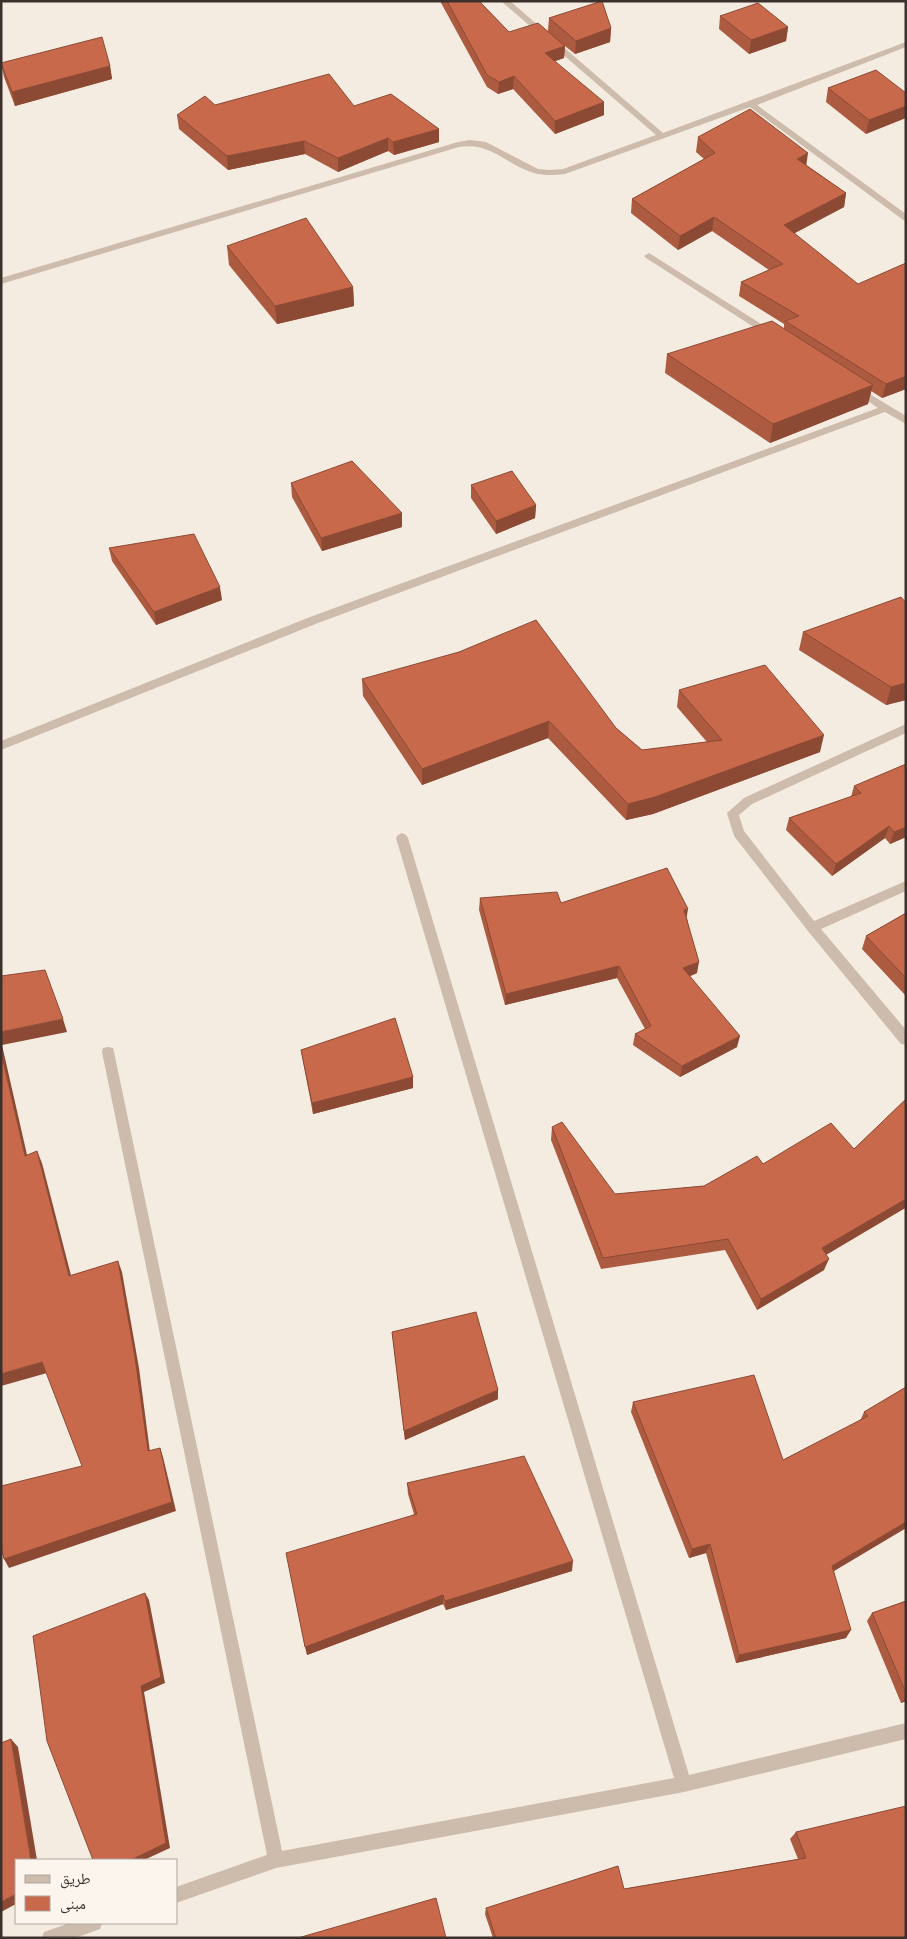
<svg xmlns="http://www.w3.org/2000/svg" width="907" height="1939" viewBox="0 0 907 1939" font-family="Mulish,'Noto Naskh Arabic',sans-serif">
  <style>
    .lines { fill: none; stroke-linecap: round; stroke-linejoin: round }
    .street { fill: #cdbbac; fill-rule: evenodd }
    .wall { fill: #ac5a40 }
    .shaded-wall { fill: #8c4a34 }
    .building { fill: #c8694b; stroke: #8c4a34 }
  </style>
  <rect width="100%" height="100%" fill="#f4ebe1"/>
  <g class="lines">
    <g class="street">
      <path d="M501,1H510L663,133L906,42V47L757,105L906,214V222L750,107L565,174C555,175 545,176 534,173C506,165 492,142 459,147L1,284V278L458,142L470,140L486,142L538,169L550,170L563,169L656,135Z"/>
      <polygon points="649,253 774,332 774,336 768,336 646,258 644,256"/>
      <polygon points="855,385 906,416 906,424 885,412 318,623 1,750 1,741 310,617 878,408 852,390 850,388"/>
      <polygon points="906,724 906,733 752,804 739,815 744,831 814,921 906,881 906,891 821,929 906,1030 906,1045 901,1044 808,931 734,836 727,813 744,798"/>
      <polygon points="402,833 406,835 408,838 689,1775 906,1723 906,1739 684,1792 276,1868 176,1903 176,1887 267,1855 102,1052 103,1048 108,1047 113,1048 114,1052 282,1851 674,1778 396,838 398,835"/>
      <polygon points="70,1923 102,1923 100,1929 75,1938 42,1938 44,1932"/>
    </g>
  </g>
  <g class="wall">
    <polygon points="440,1 479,1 509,32 548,31 549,18 611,28 610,42 575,54 565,46 564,58 555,61 604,115 555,134 513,89 498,94 487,87"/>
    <polygon points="720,16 788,27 786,41 749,54 719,29"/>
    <polygon points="1,63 110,66 112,79 15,106 4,77"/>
    <polygon points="828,88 906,93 866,134 826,102"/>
    <polygon points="215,105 354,106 439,142 394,155 388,151 338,172 305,154 228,170 179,129 177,115"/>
    <polygon points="698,137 806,165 846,193 844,207 794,233 906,389 882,398 871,391 868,404 770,443 665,373 667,354 784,328 784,324 739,296 741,282 769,270 712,231 678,250 631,213 632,199 704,159 696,152"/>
    <polygon points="227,246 353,287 354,306 277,324 229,265"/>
    <polygon points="291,483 402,513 402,527 322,551 292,497"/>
    <polygon points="471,485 536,505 535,518 496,534 471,498"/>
    <polygon points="109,548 222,600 156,625 112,561"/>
    <polygon points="906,603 906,700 886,705 799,650 803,632"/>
    <polygon points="362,679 616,728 642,750 707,742 677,707 679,690 820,752 653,814 626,820 548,738 422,785 363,696"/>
    <polygon points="854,786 906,837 890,844 885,838 832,876 786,830 789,818 851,797"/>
    <polygon points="480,898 561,903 687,918 697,973 690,976 737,1047 680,1077 633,1045 635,1034 645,1029 617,978 505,1005 479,910"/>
    <polygon points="906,913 906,996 862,949 866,936"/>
    <polygon points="301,1050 413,1077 413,1088 313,1114 303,1061"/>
    <polygon points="906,1099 906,1209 905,1208 826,1255 824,1270 757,1310 725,1250 601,1269 551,1140 552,1127 615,1194 704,1186 763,1164 854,1149"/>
    <polygon points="392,1332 498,1390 498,1399 405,1440"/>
    <polygon points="906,1387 906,1528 834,1571 846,1638 736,1663 706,1553 689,1558 631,1412 633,1402 783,1460 860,1421 864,1412"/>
    <polygon points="407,1483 572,1571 446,1610 443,1604 307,1655 414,1514 408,1494"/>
    <polygon points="906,1601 906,1701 901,1703 867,1621 872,1613"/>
    <polygon points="796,1832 906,1938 493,1938 485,1914 486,1908 624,1889 798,1859 790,1839"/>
  </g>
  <g class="shaded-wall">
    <polygon points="788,27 786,41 749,54 751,40"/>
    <polygon points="611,28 610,42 575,54 576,41"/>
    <polygon points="565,46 564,58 544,65 545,53"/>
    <polygon points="110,66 112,79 15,106 12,92"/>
    <polygon points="514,76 513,89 498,94 499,82"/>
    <polygon points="604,102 604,115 555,134 555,121"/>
    <polygon points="906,106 906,118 866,134 869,120"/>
    <polygon points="439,129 439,142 394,155 393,142"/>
    <polygon points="388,138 388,151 338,172 338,158"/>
    <polygon points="304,141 305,154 228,170 227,156"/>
    <polygon points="808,153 806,167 797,159"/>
    <polygon points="846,193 844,207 782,240 784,225"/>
    <polygon points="714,217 712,231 678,250 680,236"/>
    <polygon points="353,287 354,306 277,324 275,306"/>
    <polygon points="906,376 906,389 882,398 886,384"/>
    <polygon points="873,385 868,404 770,443 773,424"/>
    <polygon points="536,505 535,518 496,534 496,521"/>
    <polygon points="402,513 402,527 322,551 321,538"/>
    <polygon points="220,587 222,600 156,625 154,612"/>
    <polygon points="906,683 906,700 886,705 891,687"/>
    <polygon points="549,721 548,738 422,785 422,769"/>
    <polygon points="824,735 820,752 653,814 626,820 628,804"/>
    <polygon points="889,826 885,838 832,876 836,864"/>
    <polygon points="906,827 906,837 890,844 894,832"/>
    <polygon points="688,909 686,921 684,910"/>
    <polygon points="699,962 697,973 681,980 683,968"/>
    <polygon points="619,966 617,978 505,1005 506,994"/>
    <polygon points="63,1019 67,1032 2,1045 30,1168 25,1156 1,1052 1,1032"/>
    <polygon points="740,1036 737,1047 680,1077 682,1066"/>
    <polygon points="413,1077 413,1088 313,1114 312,1103"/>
    <polygon points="37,1151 42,1163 74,1287 69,1276"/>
    <polygon points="906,1199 905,1208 817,1260 822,1248"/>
    <polygon points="829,1259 824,1270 757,1310 761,1299"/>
    <polygon points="118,1261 122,1272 139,1368 151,1460 148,1451"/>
    <polygon points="42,1362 47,1373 1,1386 1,1374"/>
    <polygon points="498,1390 498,1399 405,1440 404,1431"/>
    <polygon points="160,1448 163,1457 176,1511 9,1568 4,1559"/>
    <polygon points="906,1522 906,1528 827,1575 832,1566"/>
    <polygon points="710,1544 706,1553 689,1558 692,1549"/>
    <polygon points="573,1561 572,1571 446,1610 445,1601"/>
    <polygon points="145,1593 149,1600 165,1683 144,1692 170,1848 144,1860 131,1860"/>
    <polygon points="443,1595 443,1604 307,1655 305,1647"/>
    <polygon points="851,1630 846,1638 736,1663 739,1655"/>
    <polygon points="906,1697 906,1701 901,1703"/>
    <polygon points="11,1739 18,1747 37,1860 31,1860"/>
    <polygon points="16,1894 16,1904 1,1912 1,1902"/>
  </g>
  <g class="building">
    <polygon points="447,1 479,1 509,32 538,23 565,46 545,53 604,102 555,121 514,76 499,82 487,75"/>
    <polygon points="602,1 611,28 576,41 549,18"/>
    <polygon points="758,3 788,27 751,40 720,16"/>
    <polygon points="102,37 110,66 12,92 1,63"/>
    <polygon points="876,70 906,93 906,106 869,120 828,88"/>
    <polygon points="329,74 354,106 391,94 439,129 393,142 388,138 338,158 304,141 227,156 177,115 205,96 215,105"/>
    <polygon points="750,109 808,153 797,159 846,193 784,225 858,284 906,263 906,376 886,384 785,321 799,316 741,282 783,264 714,217 680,236 632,199 715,153 698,137"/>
    <polygon points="306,218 353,287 275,306 227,246"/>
    <polygon points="772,321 873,385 773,424 667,354"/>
    <polygon points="352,461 402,513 321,538 291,483"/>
    <polygon points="512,471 536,505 496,521 471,485"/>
    <polygon points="194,534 220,587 154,612 109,548"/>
    <polygon points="901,597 906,603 906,683 891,687 803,632"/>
    <polygon points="536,620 616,728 642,750 722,740 679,690 765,665 824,735 655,797 628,804 549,721 422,769 362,679 459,652"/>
    <polygon points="906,764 906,827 894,832 889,826 836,864 789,818 861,793 854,786"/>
    <polygon points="667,868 688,909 684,910 699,962 683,968 740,1036 682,1066 635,1034 651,1026 619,966 506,994 480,898 557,892 561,903"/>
    <polygon points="906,913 906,978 866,936"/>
    <polygon points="45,970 63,1019 1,1032 1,976"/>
    <polygon points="395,1018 413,1077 312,1103 301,1050"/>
    <polygon points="1,1052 25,1156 37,1151 69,1276 118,1261 135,1357 148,1451 160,1448 172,1502 4,1559 1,1547 1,1486 82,1466 42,1362 1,1374"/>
    <polygon points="906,1099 906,1199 822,1248 829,1259 761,1299 728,1239 603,1258 552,1127 562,1122 615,1194 704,1186 757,1156 763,1164 831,1123 854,1149"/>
    <polygon points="476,1312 498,1390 404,1431 392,1332"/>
    <polygon points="754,1375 783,1460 868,1416 864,1412 906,1387 906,1522 832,1566 851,1630 739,1655 710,1544 692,1549 633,1402"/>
    <polygon points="524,1456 573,1561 445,1601 443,1595 305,1647 286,1553 417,1514 407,1483"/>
    <polygon points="145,1593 161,1677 141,1686 166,1843 131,1860 93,1860 47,1741 33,1636"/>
    <polygon points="906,1601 906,1693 872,1613"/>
    <polygon points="11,1739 31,1860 16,1860 16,1894 1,1902 1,1743"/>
    <polygon points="906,1806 906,1938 496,1938 486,1908 618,1866 624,1889 806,1858 796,1832"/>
    <polygon points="436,1898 446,1938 298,1938"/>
  </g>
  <rect width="907" height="1939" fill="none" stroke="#3b302b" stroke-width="5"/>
  <rect x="15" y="1859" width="162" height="65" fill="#fbf5ee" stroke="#aea6a0"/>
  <rect x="25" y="1875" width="25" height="8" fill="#cdbbac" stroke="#aea6a0"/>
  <text x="60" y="1884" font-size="15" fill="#3b302b">طريق</text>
  <rect x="25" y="1896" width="25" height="15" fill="#c8694b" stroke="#aea6a0"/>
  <text x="60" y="1909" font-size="15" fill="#3b302b">مبنى</text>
</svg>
